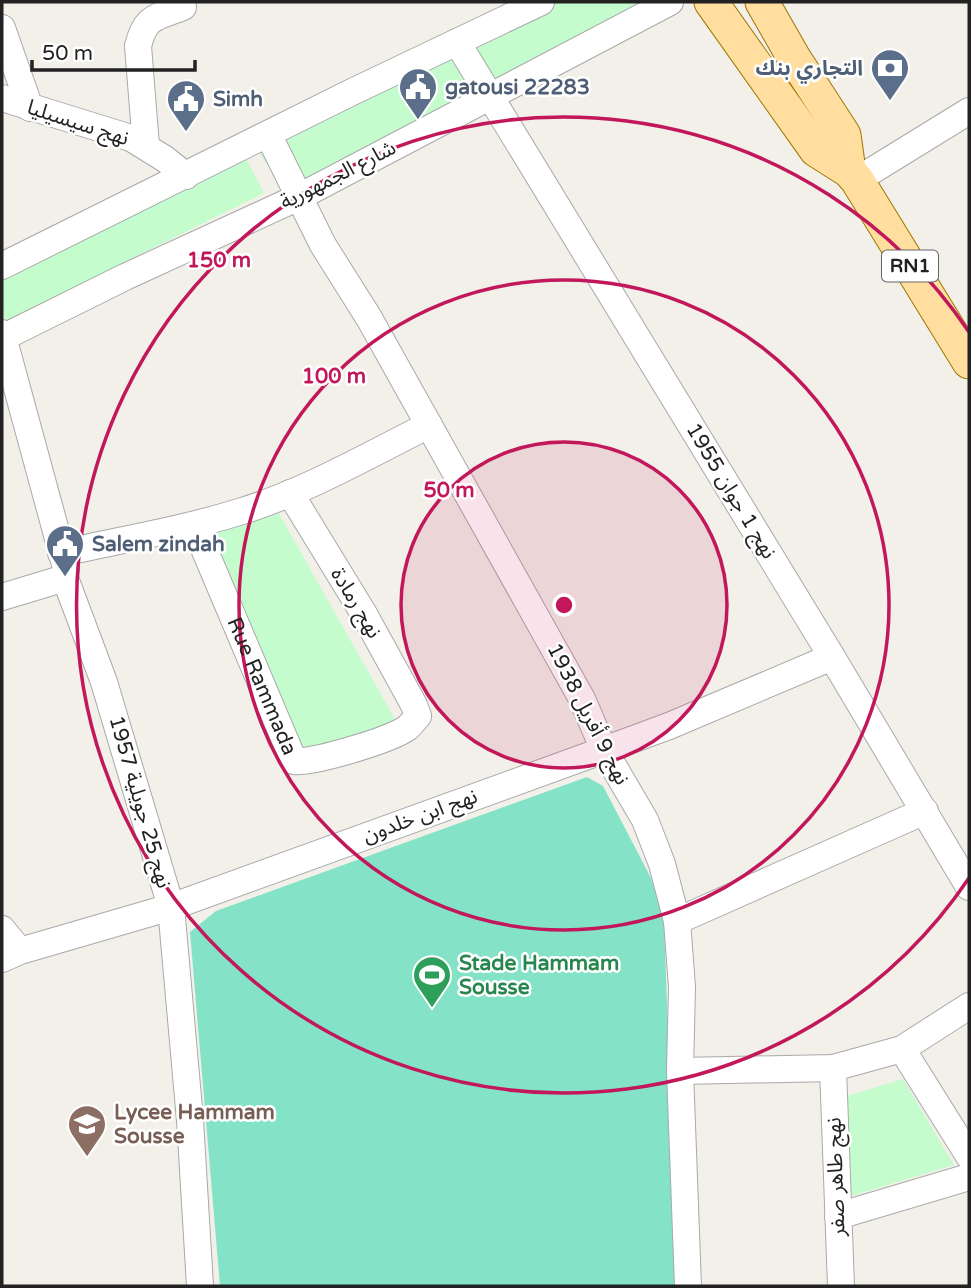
<svg xmlns="http://www.w3.org/2000/svg" width="971" height="1288" viewBox="0 0 971 1288" font-family="'Varela Round','Noto Sans Arabic',sans-serif">
  <style>
    .park { fill: #c5fcce }
    .pitch { fill: #84e3c6 }
    .lines { fill: none; stroke-linecap: round; stroke-linejoin: round }
    .minor-casing { stroke: #a9a9a9; stroke-width: 28 }
    .major-casing { stroke: #9f7700; stroke-width: 35 }
    .minor { stroke: #fff; stroke-width: 26 }
    .major { stroke: #ffdea0; stroke-width: 33 }
    .ring { fill: none; stroke: #c2185b; stroke-width: 3.5 }
    .labels { text-anchor: middle; dominant-baseline: central; stroke-width: 5; stroke-linejoin: round; paint-order: stroke }
    .shield { fill: #fff; stroke: #646464; stroke-width: 2 }
    .shield-label { font-size: 19px; font-weight: bold; fill: #222 }
    .service-label { font-size: 21px; font-weight: bold; fill: #4e5e75; stroke: #fff; text-anchor: start }
    .street-label { font-size: 21px; fill: #222; stroke: #fff }
    .leisure-label { font-size: 21px; font-weight: bold; fill: #27864d; stroke: #fff; text-anchor: start }
    .education-label { font-size: 21px; font-weight: bold; fill: #785e54; stroke: #fff; text-anchor: start }
    .centre { fill: #c2185b; stroke: #fff; stroke-width: 3.5 }
    .ring-label { font-size: 21px; text-anchor: middle; font-weight: bold; fill: #c2185b; stroke: #fff; stroke-width: 5; stroke-linejoin: round; paint-order: stroke }
  </style>
  <rect width="100%" height="100%" fill="#f2f0e8"/>
  <g class="park">
    <polygon points="559,2 651,2 493,85 473,46"/>
    <polygon points="447,36 476,92 290,196 246,135"/>
    <polygon points="244,154 264,193 4,322 2,274"/>
    <polygon points="277,510 404,735 306,768 203,527"/>
    <polygon points="903,1079 954,1165 851,1196 846,1096"/>
  </g>
  <polygon class="pitch" points="587,777 603,786 651,878 664,919 677,1286 220,1286 190,932 216,911"/>
  <g class="lines">
    <defs>
      <g id="minor">
        <polyline points="2,28 30,108"/>
        <polyline points="457,42 832,657 969,887"/>
        <polyline points="2,98 131,138 165,159 186,176"/>
        <polyline points="268,134 323,245 369,318 582,699 604,750 645,820 662,864 677,921 682,987 680,1071 688,1286"/>
        <path d="M146,146L138,46C146,15 156,18 183,7"/>
        <polyline points="857,180 969,111"/>
        <polyline points="2,266 352,92 541,2"/>
        <polyline points="2,333 66,568 65,578 104,682 171,907 190,1120 200,1286"/>
        <polyline points="2,338 125,277 299,197 670,2"/>
        <path id="s1" d="M194,525L294,761C314,763 390,740 407,728C411,725 414,720 418,716L414,705L364,614L290,493"/>
        <path d="M61,553C121,540 181,530 239,512C305,492 367,456 429,425"/>
        <polyline points="2,597 65,578"/>
        <polyline points="677,921 925,811"/>
        <polyline points="2,929 20,951"/>
        <polyline points="2,959 20,951 171,907 604,750 669,726 832,657"/>
        <polyline points="902,1049 969,1156"/>
        <polyline points="833,1068 841,1286"/>
        <polyline points="680,1071 833,1068 902,1049 969,1006"/>
        <polyline points="838,1216 969,1177"/>
      </g>
      <g id="major">
        <polyline points="711,2 816,150 849,171 857,180 969,362"/>
        <polyline points="762,2 794,58 844,135 849,171"/>
      </g>
    </defs>
    <use href="#minor" class="minor-casing"/>
    <use href="#major" class="major-casing"/>
    <use href="#minor" class="minor"/>
    <use href="#major" class="major"/>
  </g>
  <circle cx="564" cy="605" r="163" fill="#c2185b" fill-opacity=".12"/>
  <g class="ring">
    <circle cx="564" cy="605" r="163"/>
    <circle cx="564" cy="605" r="325"/>
    <path d="M969 878A488 488 0 1 1 969 332"/>
  </g>
  <defs>
    <symbol id="bank-pin" viewBox="-11 -11 22 30"><path d="M0 17L-7.5 6A9.5 9.5 0 1 1 7.5 6Z" fill="#5c6f8a" stroke="#fff"/><path d="M-6-4H6V4H-6ZM0-2.3a2.3 2.3 0 1 0 0 4.6a2.3 2.3 0 1 0 0-4.6Z" fill="#fff"/></symbol>
    <symbol id="civic-pin" viewBox="-11 -11 22 30"><path d="M0 17L-7.5 6A9.5 9.5 0 1 1 7.5 6Z" fill="#5c6f8a" stroke="#fff"/><path d="M-.6-6.5H3V-4.5H.6V-3L4-1V1h2V6H-6V1h2V-1L-.6-3ZM-1.2 2.5V6h2.4V2.5Z" fill="#fff"/></symbol>
    <symbol id="stadium-pin" viewBox="-11 -11 22 30"><path d="M0 17L-7.5 6A9.5 9.5 0 1 1 7.5 6Z" fill="#2e9e5b" stroke="#fff"/><path d="M0-5a6.5 5 0 1 0 0 10a6.5 5 0 1 0 0-10ZM-3.5-1.8h7v3.6h-7Z" fill="#fff"/></symbol>
    <symbol id="university-pin" viewBox="-11 -11 22 30"><path d="M0 17L-7.5 6A9.5 9.5 0 1 1 7.5 6Z" fill="#8d6e63" stroke="#fff"/><path d="M0-5L7-2L0 1L-7-2ZM-4 1L0 2.5L4 1V4Q0 6-4 4Z" fill="#fff"/></symbol>
  </defs>
  <g fill-rule="evenodd">
    <use href="#bank-pin" x="868" y="46" width="44" height="60"/>
    <use href="#civic-pin" x="396" y="65" width="44" height="60"/>
    <use href="#civic-pin" x="164" y="77" width="44" height="60"/>
    <use href="#civic-pin" x="43" y="522" width="44" height="60"/>
    <use href="#stadium-pin" x="410" y="953" width="44" height="60"/>
    <use href="#university-pin" x="65" y="1102" width="44" height="60"/>
  </g>
  <g class="labels">
    <rect class="shield" x="882" y="250.5" width="56" height="31" rx="5"/>
    <g class="shield-label">
      <text x="910" y="266">RN1</text>
    </g>
    <g class="service-label">
      <text x="863" y="68" text-anchor="end">التجاري بنك</text>
      <text x="445" y="87">gatousi 22283</text>
      <text x="213" y="99">Simh</text>
      <text x="92" y="544">Salem zindah</text>
    </g>
    <g class="street-label">
      <text transform="translate(78 123) rotate(18)">نهج سيسيليا</text>
      <text transform="translate(338 175) rotate(-27)">شارع الجمهورية</text>
      <text transform="translate(731 491) rotate(59)">نهج 1 جوان 1955</text>
      <text transform="translate(356 603) rotate(59)">نهج رمادة</text>
      <text stroke="none"><textPath href="#s1" startOffset="175">Rue Rammada</textPath></text>
      <text transform="translate(588 714) rotate(63)">نهج 9 أفريل 1938</text>
      <text transform="translate(140 802) rotate(74)">نهج 25 جويلية 1957</text>
      <text transform="translate(420 816) rotate(-20)">نهج ابن خلدون</text>
      <text transform="translate(836 1177) rotate(-92)">نهج طاهر صفر</text>
    </g>
    <g class="leisure-label">
      <text x="459" y="963">Stade Hammam<tspan x="459" dy="24">Sousse</tspan></text>
    </g>
    <g class="education-label">
      <text x="114" y="1112">Lycee Hammam<tspan x="114" dy="24">Sousse</tspan></text>
    </g>
  </g>
  <circle cx="564" cy="605" r="10" class="centre"/>
  <g class="ring-label">
    <text x="219" y="267">150 m</text>
    <text x="334" y="383">100 m</text>
    <text x="449" y="497">50 m</text>
  </g>
  <rect width="971" height="1288" fill="none" stroke="#222222" stroke-width="7"/>
  <path d="M32 60v10h163v-10" fill="none" stroke="#222222" stroke-width="3.5"/>
  <text x="42" y="60" font-size="21" fill="#222222" stroke="#ffffff" stroke-width="5" paint-order="stroke">50 m</text>
</svg>
